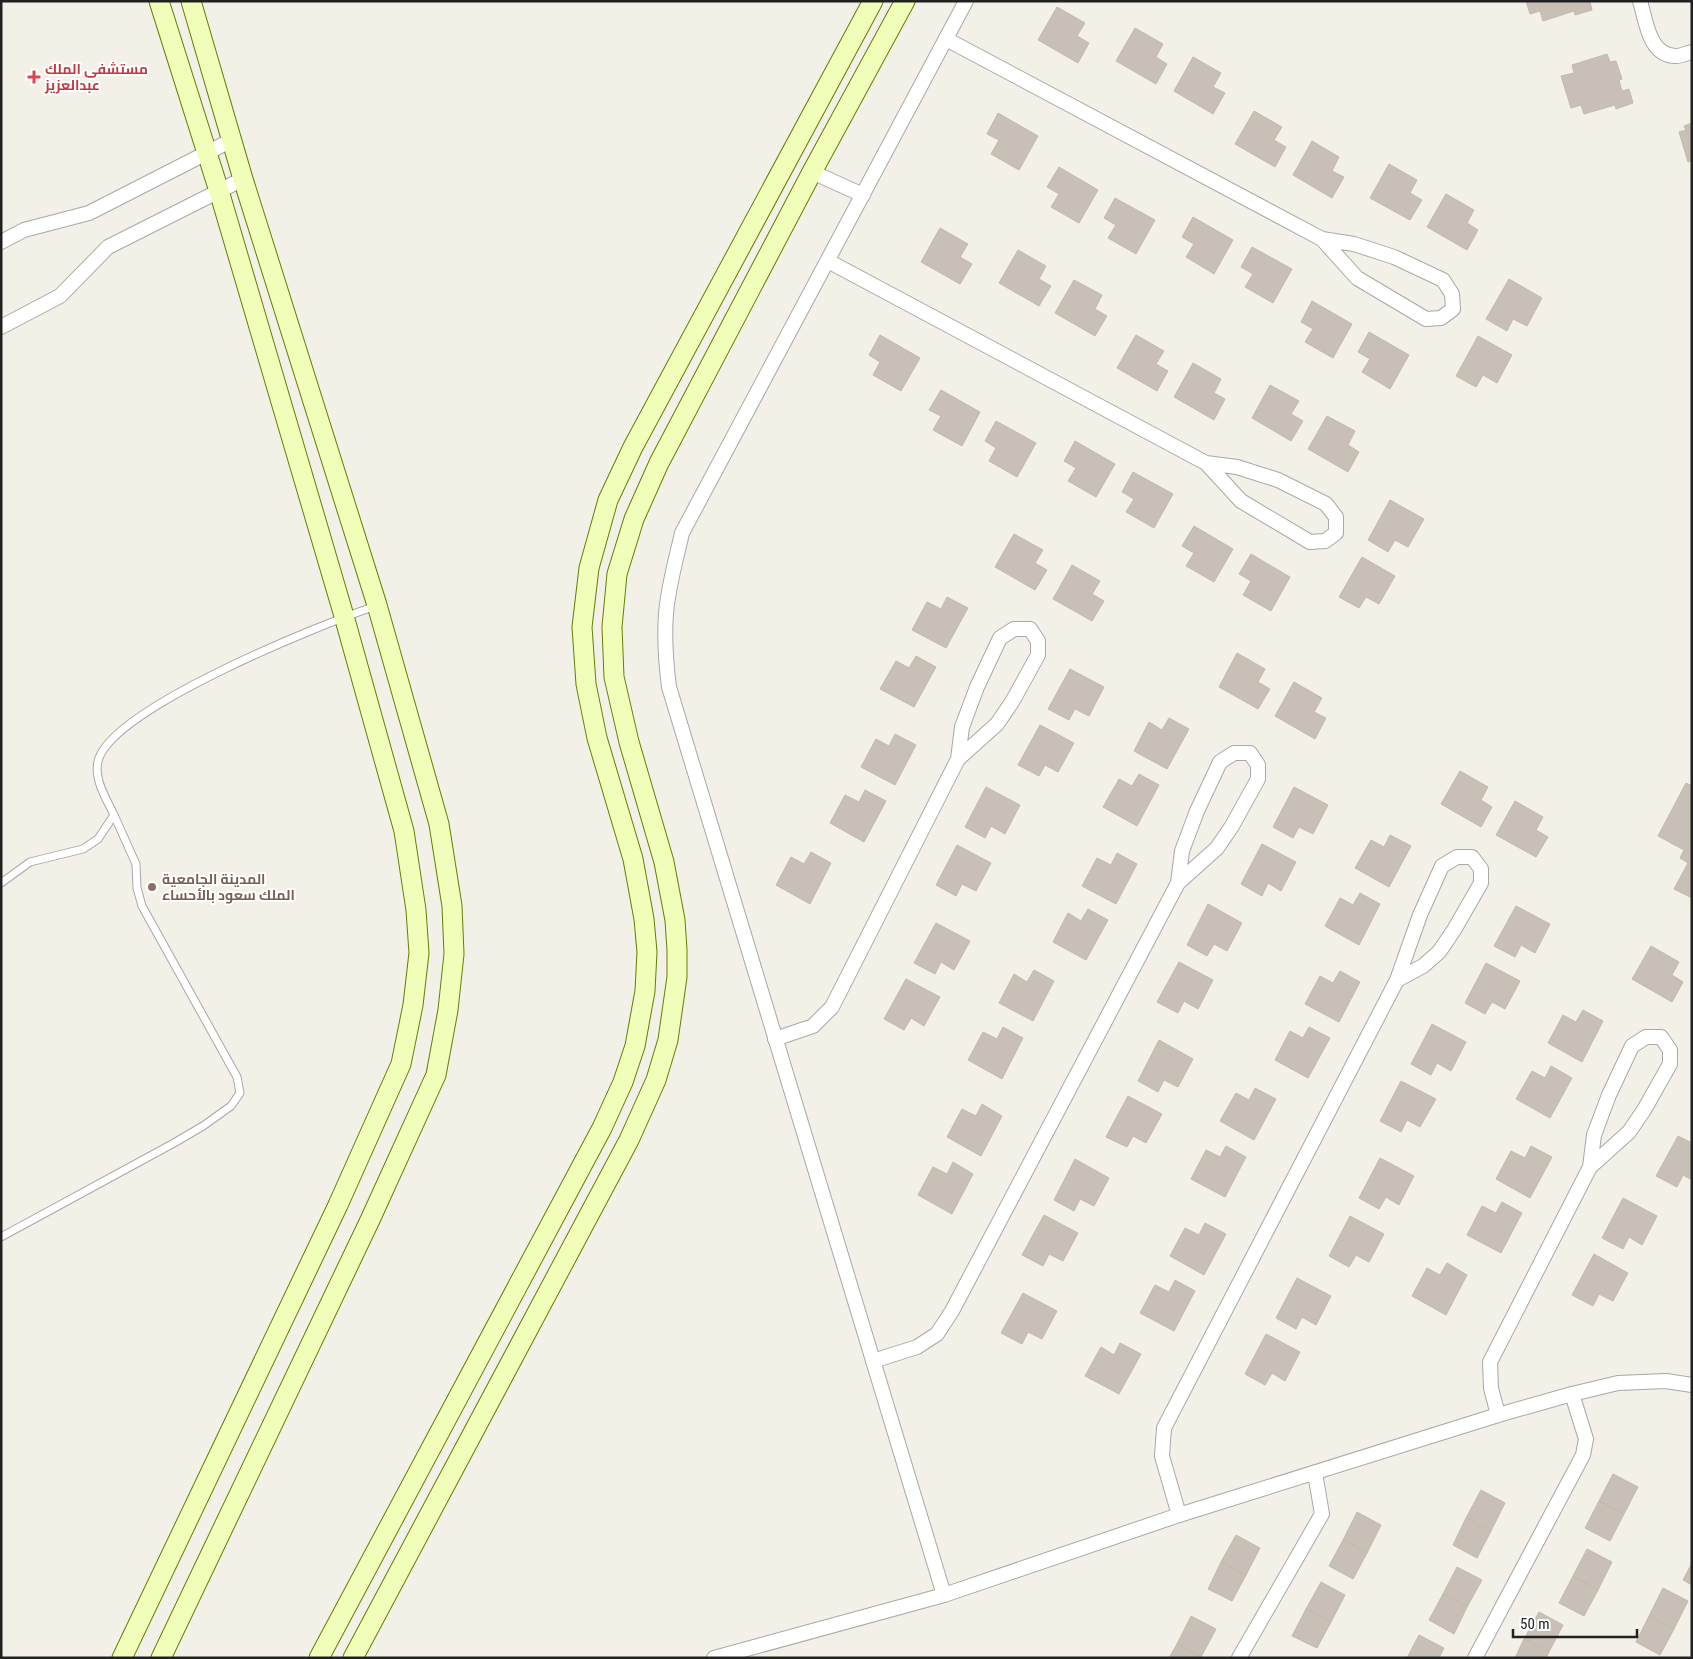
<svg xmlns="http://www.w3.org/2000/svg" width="1693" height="1659" viewBox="0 0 1693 1659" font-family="'Roboto Condensed',Cairo,sans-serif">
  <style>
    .building { fill: #c8c0b6; stroke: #c5b9a8 }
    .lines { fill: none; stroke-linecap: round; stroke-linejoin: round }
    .lane-casing { stroke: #a8a8a8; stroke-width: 9 }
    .street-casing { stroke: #a8a8a8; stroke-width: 16 }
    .secondary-casing { stroke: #618000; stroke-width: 21 }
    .lane { stroke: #fff; stroke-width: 7 }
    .street { stroke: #fff; stroke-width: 14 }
    .secondary { stroke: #f1feb9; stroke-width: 19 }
    .health-dot { fill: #e0444e; stroke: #fff; stroke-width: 2 }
    .education-dot { fill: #8d6e63; stroke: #fff; stroke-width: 2 }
    .labels { text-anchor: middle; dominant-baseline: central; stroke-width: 4; stroke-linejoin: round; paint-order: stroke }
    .health-label { font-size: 14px; font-weight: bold; fill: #be3a42; stroke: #fff; text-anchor: start }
    .education-label { font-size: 14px; font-weight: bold; fill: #785e54; stroke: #fff; text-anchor: start }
  </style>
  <rect width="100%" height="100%" fill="#f2f0e7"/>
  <g class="building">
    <polygon points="1526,1 1590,1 1592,10 1575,15 1574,11 1543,21 1540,11 1530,14"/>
    <polygon points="1057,7 1085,23 1077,36 1089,43 1078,63 1038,40"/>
    <polygon points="1135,28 1163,44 1156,57 1167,64 1156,84 1116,61"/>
    <polygon points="1607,54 1610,62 1616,61 1622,79 1619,80 1622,91 1629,89 1633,103 1616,109 1615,105 1584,114 1581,105 1571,108 1561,76 1574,73 1572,65"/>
    <polygon points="1193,57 1221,73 1213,87 1225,93 1213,114 1174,91"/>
    <polygon points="1254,111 1282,127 1274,140 1286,147 1275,167 1235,144"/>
    <polygon points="998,113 1038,136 1019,170 991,154 999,140 987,134"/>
    <polygon points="1692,123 1692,161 1688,162 1679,132 1686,130 1684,126"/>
    <polygon points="1312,141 1339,157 1332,171 1344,177 1332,198 1293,175"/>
    <polygon points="1389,164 1417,180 1410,193 1422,200 1410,220 1370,198"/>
    <polygon points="1059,167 1098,190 1079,223 1051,207 1059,194 1047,187"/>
    <polygon points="1446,194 1474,210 1467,223 1478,230 1467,250 1427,227"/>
    <polygon points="1115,198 1155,220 1136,254 1108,238 1116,225 1104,218"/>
    <polygon points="1193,217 1233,240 1214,274 1186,257 1194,244 1182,237"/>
    <polygon points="940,228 968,244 960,257 972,264 960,284 921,262"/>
    <polygon points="1252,247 1292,269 1273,303 1245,287 1253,274 1241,267"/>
    <polygon points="1018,250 1046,266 1039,279 1051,286 1039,306 999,283"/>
    <polygon points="1509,279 1542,298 1527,326 1513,319 1507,331 1486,319"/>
    <polygon points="1074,280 1102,295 1095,309 1107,316 1095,336 1055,313"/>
    <polygon points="1312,301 1352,324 1333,358 1305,342 1313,329 1301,322"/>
    <polygon points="1369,332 1409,355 1390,389 1362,372 1370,359 1358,352"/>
    <polygon points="880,335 920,358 901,391 873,375 880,362 869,355"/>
    <polygon points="1136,335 1164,351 1156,364 1168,371 1157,391 1117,368"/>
    <polygon points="1478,336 1512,355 1497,383 1483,375 1476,387 1456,376"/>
    <polygon points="1193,363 1221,379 1214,393 1225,399 1214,420 1174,397"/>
    <polygon points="1270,385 1299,401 1291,414 1303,421 1291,441 1252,418"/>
    <polygon points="941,390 980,412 962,446 933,430 941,416 929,410"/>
    <polygon points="1327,416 1355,431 1348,445 1359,452 1348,472 1308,449"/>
    <polygon points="996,421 1036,443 1017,477 989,461 996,448 985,441"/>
    <polygon points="1075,441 1115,464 1096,497 1068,481 1076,468 1064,461"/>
    <polygon points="1133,472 1173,494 1154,528 1126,512 1134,499 1122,492"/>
    <polygon points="1390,500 1424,519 1408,547 1395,540 1388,552 1368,540"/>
    <polygon points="1194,526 1233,549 1214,582 1186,566 1194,553 1182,546"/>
    <polygon points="1014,534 1043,550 1035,563 1047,570 1035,590 995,567"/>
    <polygon points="1251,554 1290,577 1271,611 1243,595 1251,581 1239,574"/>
    <polygon points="1362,557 1395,576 1379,604 1366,597 1359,608 1339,597"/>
    <polygon points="1072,565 1100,581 1092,594 1104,601 1092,621 1053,599"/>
    <polygon points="947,597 968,608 946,648 912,630 927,602 941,609"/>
    <polygon points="1237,653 1265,669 1258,682 1270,689 1258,709 1219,687"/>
    <polygon points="916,656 936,667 914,707 880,689 896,661 909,668"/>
    <polygon points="1070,669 1104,687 1089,716 1075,709 1069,720 1048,709"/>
    <polygon points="1294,682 1322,698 1314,712 1326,718 1315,739 1275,716"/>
    <polygon points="1169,718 1189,729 1167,769 1134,751 1149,722 1162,730"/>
    <polygon points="1040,725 1074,743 1058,772 1045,765 1039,776 1018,765"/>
    <polygon points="895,734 916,745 895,785 861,767 876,739 889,746"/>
    <polygon points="1460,771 1488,787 1481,800 1492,807 1481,827 1441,804"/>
    <polygon points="1139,774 1159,785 1137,826 1103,807 1119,779 1132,786"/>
    <polygon points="1686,783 1692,786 1692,898 1674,889 1688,863 1680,858 1684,850 1658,836"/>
    <polygon points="986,787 1020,805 1005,834 991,826 985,838 965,827"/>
    <polygon points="1294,787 1328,805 1313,834 1299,827 1293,838 1273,827"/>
    <polygon points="865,790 886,801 864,842 830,823 845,795 859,802"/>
    <polygon points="1515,801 1543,817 1536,830 1548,837 1536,857 1496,835"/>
    <polygon points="1390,835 1411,846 1389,887 1355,868 1371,840 1384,847"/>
    <polygon points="1262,844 1296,862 1281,891 1268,883 1262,896 1241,884"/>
    <polygon points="957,845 991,863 976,891 962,884 956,896 936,885"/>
    <polygon points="811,852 831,863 810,904 776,885 791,857 804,864"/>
    <polygon points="1117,853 1137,864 1116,904 1082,886 1097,858 1111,865"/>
    <polygon points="1360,893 1380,904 1359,945 1325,926 1340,898 1353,905"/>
    <polygon points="1208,904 1242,923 1227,951 1214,944 1207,956 1187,945"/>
    <polygon points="1516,906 1550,924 1535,953 1521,945 1515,957 1494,946"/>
    <polygon points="1088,909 1108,920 1086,960 1053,942 1068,913 1081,921"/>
    <polygon points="936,923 970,941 954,970 941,962 935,974 914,963"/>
    <polygon points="1651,946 1679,962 1672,975 1683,982 1672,1002 1632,979"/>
    <polygon points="1179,962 1213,980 1198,1009 1184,1001 1178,1013 1157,1002"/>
    <polygon points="1486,963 1520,981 1505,1009 1492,1002 1485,1014 1465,1003"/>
    <polygon points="1034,970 1054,981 1033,1021 999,1003 1014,974 1027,982"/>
    <polygon points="1340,971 1360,982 1339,1022 1305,1004 1320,976 1333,983"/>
    <polygon points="906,979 940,997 924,1026 911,1018 904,1030 884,1019"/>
    <polygon points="1583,1010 1603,1021 1582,1062 1548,1043 1563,1015 1576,1022"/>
    <polygon points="1432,1024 1466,1042 1451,1071 1437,1063 1431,1075 1411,1064"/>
    <polygon points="1003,1027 1023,1038 1002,1079 968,1060 983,1032 997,1039"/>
    <polygon points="1309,1027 1330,1038 1308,1078 1275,1060 1290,1031 1303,1038"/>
    <polygon points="1159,1040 1193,1059 1178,1087 1164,1080 1158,1092 1138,1081"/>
    <polygon points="1551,1066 1572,1078 1550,1118 1516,1099 1532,1071 1545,1078"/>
    <polygon points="1401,1081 1436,1099 1420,1127 1407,1120 1401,1132 1380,1121"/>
    <polygon points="1255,1088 1276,1099 1254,1140 1220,1121 1236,1093 1249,1100"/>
    <polygon points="1128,1096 1162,1114 1146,1143 1133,1136 1127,1147 1106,1137"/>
    <polygon points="982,1104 1002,1116 981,1156 947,1137 962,1109 976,1116"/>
    <polygon points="1678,1136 1692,1143 1692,1180 1683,1175 1677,1187 1656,1176"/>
    <polygon points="1226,1146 1246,1157 1225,1197 1191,1179 1206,1150 1220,1157"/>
    <polygon points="1531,1146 1552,1157 1530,1198 1496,1179 1511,1151 1525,1158"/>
    <polygon points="1380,1158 1414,1176 1399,1205 1386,1197 1379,1209 1359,1198"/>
    <polygon points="1075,1159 1109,1178 1094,1206 1080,1199 1074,1211 1054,1200"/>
    <polygon points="953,1162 973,1174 952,1214 918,1195 933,1167 947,1174"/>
    <polygon points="1623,1198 1657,1216 1642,1245 1629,1237 1623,1249 1602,1238"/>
    <polygon points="1502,1202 1522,1213 1501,1253 1467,1235 1482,1206 1496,1213"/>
    <polygon points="1044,1215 1078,1233 1063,1261 1049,1254 1043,1266 1022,1255"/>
    <polygon points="1350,1216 1384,1234 1369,1262 1356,1255 1349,1267 1329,1256"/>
    <polygon points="1205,1223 1226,1234 1204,1275 1170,1256 1185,1228 1199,1235"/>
    <polygon points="1594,1254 1628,1273 1613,1301 1599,1294 1593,1306 1572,1295"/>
    <polygon points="1447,1263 1467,1275 1446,1315 1412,1296 1427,1268 1440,1275"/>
    <polygon points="1297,1278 1331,1296 1316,1325 1302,1317 1296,1329 1276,1318"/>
    <polygon points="1175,1280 1195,1291 1174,1331 1140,1313 1155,1285 1169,1292"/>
    <polygon points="1023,1293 1057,1311 1042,1339 1028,1332 1022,1344 1001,1333"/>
    <polygon points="1266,1334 1300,1352 1285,1381 1272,1373 1265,1385 1245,1374"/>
    <polygon points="1120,1343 1141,1354 1119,1394 1085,1376 1101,1347 1114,1355"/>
    <polygon points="1613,1474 1638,1487 1624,1514 1599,1501"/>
    <polygon points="1481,1490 1505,1503 1491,1531 1466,1518"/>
    <polygon points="1599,1501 1624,1514 1610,1541 1585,1528"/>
    <polygon points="1357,1512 1381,1525 1367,1553 1343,1540"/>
    <polygon points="1466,1518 1491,1531 1477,1558 1453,1545"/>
    <polygon points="1236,1535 1260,1548 1246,1575 1221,1562"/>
    <polygon points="1343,1540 1367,1553 1353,1579 1329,1566"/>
    <polygon points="1587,1549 1612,1562 1598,1590 1573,1576"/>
    <polygon points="1221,1562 1246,1575 1232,1601 1208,1589"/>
    <polygon points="1692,1563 1692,1585 1683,1580"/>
    <polygon points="1457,1567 1482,1580 1467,1607 1443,1594"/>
    <polygon points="1573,1576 1598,1590 1584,1616 1559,1603"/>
    <polygon points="1321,1582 1345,1595 1331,1622 1306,1609"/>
    <polygon points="1663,1588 1688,1601 1674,1629 1649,1616"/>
    <polygon points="1443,1594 1467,1607 1454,1634 1429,1620"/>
    <polygon points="1306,1609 1331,1622 1317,1648 1292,1636"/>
    <polygon points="1539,1612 1563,1625 1549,1652 1524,1639"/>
    <polygon points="1191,1616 1216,1629 1201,1657 1177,1644"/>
    <polygon points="1649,1616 1674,1629 1660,1655 1636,1642"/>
    <polygon points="1419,1635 1444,1648 1439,1658 1407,1658"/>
    <polygon points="1524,1639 1549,1652 1546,1658 1515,1658"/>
    <polygon points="1177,1644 1201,1657 1201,1658 1169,1658"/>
  </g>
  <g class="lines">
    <defs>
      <g id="lane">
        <path d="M1,883L30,862L83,849L98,839L114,815C106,798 92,777 99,758C118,706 321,624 376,606"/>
        <polyline points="1,1237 174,1143 203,1126 231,1106 240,1093 237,1077 142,906 137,888 136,864 114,815"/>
      </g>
      <g id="street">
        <path d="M1640,1C1646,21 1649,56 1676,56C1681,56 1687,53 1692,52"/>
        <polyline points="946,39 1322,239 1357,278 1426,319 1441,318 1453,309 1452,294 1443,280 1394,257 1354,244 1322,239"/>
        <polyline points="812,172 863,195"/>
        <polyline points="1,242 24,230 89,213 232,140"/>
        <polyline points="828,261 1206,463 1241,501 1310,542 1325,541 1336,533 1336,517 1326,504 1278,480 1237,467 1206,463"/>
        <polyline points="1,327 60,296 108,247 243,179"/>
        <polyline points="775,1039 813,1026 832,1007 958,759 962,727 977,687 1000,638 1014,629 1030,629 1038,641 1038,655 1012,702 997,724 958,759"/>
        <polyline points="873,1361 917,1347 937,1334 952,1311 1178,883 1217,848 1232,826 1258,779 1258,765 1250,753 1234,753 1220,762 1197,811 1182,851 1178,883"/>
        <polyline points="1498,1415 1491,1388 1490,1362 1590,1167 1629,1132 1644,1110 1670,1064 1670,1050 1661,1037 1646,1037 1632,1046 1609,1095 1594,1135 1590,1167"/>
        <polyline points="1179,1515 1162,1456 1164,1428 1397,980 1420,915 1442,866 1457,857 1472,857 1481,869 1481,883 1454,930 1439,952 1423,966 1397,980"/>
        <path d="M944,1595L669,687C666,663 664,638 666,614C668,587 676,560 682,533L966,1"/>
        <polyline points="714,1658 944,1595 1179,1515 1498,1415 1572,1394 1618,1383 1666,1381 1692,1385"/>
        <polyline points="1239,1658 1322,1514 1315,1473"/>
        <polyline points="1475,1658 1583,1455 1586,1439 1572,1394"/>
      </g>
      <g id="secondary">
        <polyline points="122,1658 338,1205 401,1064 413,1005 419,953 416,910 404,831 344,616 219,191 159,1"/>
        <polyline points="161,1658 370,1220 436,1075 448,1010 454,954 452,906 439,824 377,605 243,179 191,1"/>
        <polyline points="319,1658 602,1128 623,1082 635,1046 645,991 647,952 644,919 633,859 597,738 586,684 582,627 589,568 608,500 633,447 873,1"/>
        <polyline points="353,1658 629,1140 656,1080 668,1040 677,977 677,950 675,920 664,862 629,742 614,677 612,627 617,574 634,519 659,463 812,172 905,1"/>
      </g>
    </defs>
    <use href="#lane" class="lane-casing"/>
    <use href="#street" class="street-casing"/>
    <use href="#secondary" class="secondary-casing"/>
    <use href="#lane" class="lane"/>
    <use href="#street" class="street"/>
    <use href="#secondary" class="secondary"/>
  </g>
  <path class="health-dot" d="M31.5 69.5h5v5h5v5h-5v5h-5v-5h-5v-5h5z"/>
  <circle class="education-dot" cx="152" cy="887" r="5"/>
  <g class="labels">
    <g class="health-label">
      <text x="45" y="69">مستشفى الملك<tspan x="45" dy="16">عبدالعزيز</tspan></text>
    </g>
    <g class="education-label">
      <text x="162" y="879">المدينة الجامعية<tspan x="162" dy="16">الملك سعود بالأحساء</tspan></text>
    </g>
  </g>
  <rect width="1693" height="1659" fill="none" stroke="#212121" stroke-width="5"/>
  <path d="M1513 1629v8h124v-8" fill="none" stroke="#212121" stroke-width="2.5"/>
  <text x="1520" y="1629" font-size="15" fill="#212121" stroke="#ffffff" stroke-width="4" paint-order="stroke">50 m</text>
</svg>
